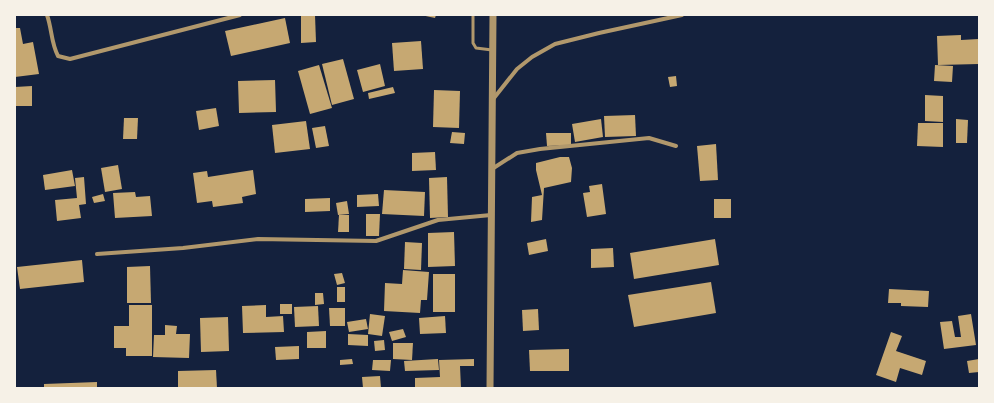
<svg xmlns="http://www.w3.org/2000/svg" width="994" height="403" viewBox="0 0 994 403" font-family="'Fira Sans',sans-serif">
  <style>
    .building { fill: #c6a872 }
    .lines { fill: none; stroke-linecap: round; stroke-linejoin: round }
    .service { stroke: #b1986c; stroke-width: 3 }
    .minor { stroke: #b1986c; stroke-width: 4 }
    .tertiary { stroke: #b1986c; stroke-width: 7 }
  </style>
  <rect width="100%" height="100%" fill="#14213d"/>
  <g class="building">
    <polygon points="301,15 315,15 316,42 301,43"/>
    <polygon points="421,15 436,15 435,18"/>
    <polygon points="285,18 290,43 231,56 225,31"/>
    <polygon points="15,28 20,28 23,44 33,42 39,74 15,77"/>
    <polygon points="961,35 961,40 979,39 979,64 938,65 937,36"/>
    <polygon points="421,41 423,69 394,71 392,43"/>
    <polygon points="343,59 354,99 332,105 322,64"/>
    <polygon points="380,64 385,86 363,92 357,70"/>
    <polygon points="319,65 332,108 310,114 298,71"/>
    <polygon points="935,65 953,66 952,82 934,81"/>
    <polygon points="676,76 677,86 670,87 668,77"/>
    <polygon points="275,80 276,112 239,113 238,81"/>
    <polygon points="32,86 32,106 15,106 15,87"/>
    <polygon points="393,87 395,93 369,99 368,93"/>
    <polygon points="434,90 460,91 459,128 433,127"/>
    <polygon points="925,95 943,96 943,122 925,121"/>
    <polygon points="216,108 219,126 199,130 196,111"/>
    <polygon points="635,115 636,136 605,137 604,116"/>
    <polygon points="124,118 138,118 137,139 123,139"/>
    <polygon points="601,119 603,137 575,142 572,124"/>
    <polygon points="956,119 968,120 967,143 956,143"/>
    <polygon points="306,121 310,149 275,153 272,125"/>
    <polygon points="918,123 943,123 943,147 917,146"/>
    <polygon points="325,126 329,146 316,148 312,128"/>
    <polygon points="452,132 465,133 464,144 450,143"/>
    <polygon points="546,133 571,133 571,145 547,146"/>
    <polygon points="716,144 718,180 700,181 697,146"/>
    <polygon points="435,152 436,170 412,171 412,153"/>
    <polygon points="560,157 569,157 572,168 571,182 544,188 542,220 531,222 532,197 542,195 536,170 536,163"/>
    <polygon points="118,165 122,189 105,192 101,168"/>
    <polygon points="72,170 75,186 45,190 43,175"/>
    <polygon points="253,170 256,194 242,197 243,203 213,207 212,201 197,203 193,173 207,171 208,177"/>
    <polygon points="84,177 86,204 79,205 81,218 57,221 55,200 77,198 75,178"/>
    <polygon points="447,177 448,217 430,218 429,178"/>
    <polygon points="602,184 606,214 587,217 583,193 590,192 589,186"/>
    <polygon points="384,190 425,192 424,216 382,214"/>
    <polygon points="135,192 136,197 150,196 152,216 115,218 113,193"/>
    <polygon points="103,194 105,201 94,203 92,197"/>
    <polygon points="378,194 379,206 357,207 357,195"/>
    <polygon points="330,198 330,211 305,212 305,199"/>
    <rect x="714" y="199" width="17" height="19"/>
    <polygon points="347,201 349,214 338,215 336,203"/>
    <polygon points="366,214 380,214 379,236 366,236"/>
    <polygon points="339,215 349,215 349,232 338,232"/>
    <polygon points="454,232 455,266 428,267 428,233"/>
    <polygon points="546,239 548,251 529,255 527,243"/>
    <polygon points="715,239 719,265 634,279 630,253"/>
    <polygon points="405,242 422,243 421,270 404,269"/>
    <polygon points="613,248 614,267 591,268 591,249"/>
    <polygon points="82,260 84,282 20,289 17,267"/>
    <polygon points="150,266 151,303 127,303 127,267"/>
    <polygon points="403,270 429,272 427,300 421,300 420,313 384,311 385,283 402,284"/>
    <polygon points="342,273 345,283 337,285 334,274"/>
    <rect x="433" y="274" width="22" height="38"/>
    <polygon points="711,282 716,313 634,327 628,295"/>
    <rect x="337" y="287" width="8" height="15"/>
    <polygon points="889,289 929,291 928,307 901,306 901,303 888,303"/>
    <polygon points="315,293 323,293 324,304 315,305"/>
    <rect x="280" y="304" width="12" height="10"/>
    <polygon points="129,305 152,305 152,356 126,356 126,348 114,348 114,326 129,326"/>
    <polygon points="266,305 266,317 283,316 284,332 243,333 242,306"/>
    <polygon points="318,306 319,326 295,327 294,307"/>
    <polygon points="329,308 345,308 345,326 330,326"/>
    <polygon points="538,309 539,330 523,331 522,310"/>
    <polygon points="370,314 385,316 382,336 368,334"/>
    <polygon points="971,314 976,345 944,349 940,322 952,321 955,337 961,337 958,316"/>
    <polygon points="445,316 446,333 420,334 419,318"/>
    <polygon points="228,317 229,351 201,352 200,318"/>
    <polygon points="366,319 368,329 349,332 347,322"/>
    <polygon points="165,325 177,326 176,334 190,334 189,358 153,357 154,335 165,335"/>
    <polygon points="403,329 406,337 392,341 389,332"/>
    <polygon points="326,331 326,348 307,348 307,332"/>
    <polygon points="891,332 902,336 896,351 926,361 922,375 900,368 896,382 876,375"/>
    <polygon points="348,334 368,335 368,346 348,345"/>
    <polygon points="384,340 385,350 375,351 374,341"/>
    <polygon points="393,343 413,343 412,360 393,359"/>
    <polygon points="299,346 299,359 276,360 275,347"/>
    <polygon points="569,349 569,371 530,371 529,350"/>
    <polygon points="352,359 353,364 340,365 340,360"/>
    <polygon points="438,359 439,370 405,371 404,361"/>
    <polygon points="474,359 474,366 460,366 461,388 415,388 415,378 440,377 439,360"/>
    <polygon points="979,359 979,372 969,373 967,361"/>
    <polygon points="373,360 391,360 390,371 372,370"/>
    <polygon points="216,370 217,388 178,388 178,371"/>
    <polygon points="380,376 381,388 363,388 362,377"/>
    <polygon points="97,382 97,388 44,388 44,384"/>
  </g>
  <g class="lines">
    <polyline class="service" points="473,15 473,43 476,48 492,50"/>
    <g class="minor">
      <path d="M47,15C52,29 51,43 58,56L70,59L240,15"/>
      <polyline points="494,98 517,69 532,57 555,44 599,33 682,15"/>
      <polyline points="492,169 517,153 540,149 649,138 676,146"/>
      <polyline points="97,254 183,248 258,239 376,241 438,220 491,215"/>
    </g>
    <polyline class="tertiary" points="490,388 493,15"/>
  </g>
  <rect width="994" height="403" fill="none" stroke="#f6f1e7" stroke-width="32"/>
</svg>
